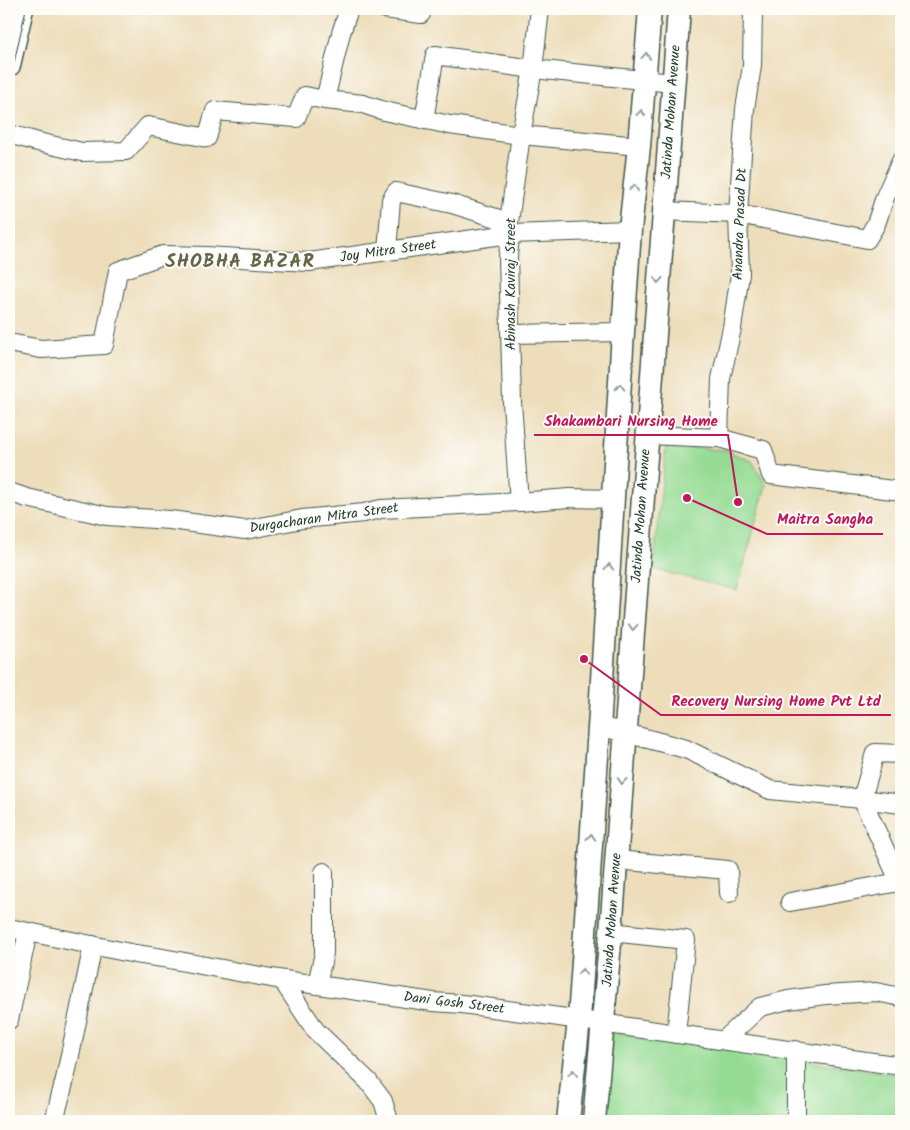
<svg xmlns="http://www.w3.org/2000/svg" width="910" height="1130" viewBox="0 0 910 1130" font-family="Kalam,sans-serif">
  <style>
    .green { fill: #96db94; stroke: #5a8c64 }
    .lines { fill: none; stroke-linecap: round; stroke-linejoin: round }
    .minor-casing { stroke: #3e5548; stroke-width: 20 }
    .major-casing { stroke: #3e5548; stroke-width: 25 }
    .minor { stroke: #fff; stroke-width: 18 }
    .major { stroke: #fff; stroke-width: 22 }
    .tram { stroke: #1f3d34; stroke-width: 1 }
    .oneway { stroke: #8f9e9a }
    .labels { text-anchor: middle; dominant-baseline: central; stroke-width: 4; stroke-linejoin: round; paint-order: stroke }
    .street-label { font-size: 14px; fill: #1f3d34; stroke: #fdfcf7 }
    .district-label { font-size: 19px; font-weight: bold; letter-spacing: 1px; fill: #66644a; stroke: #fdfcf7 }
    .leader { fill: none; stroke: #c2185b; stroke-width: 2 }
    .callout-dot { fill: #c2185b; stroke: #fdfcf7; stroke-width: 2 }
    .callout-label { font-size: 15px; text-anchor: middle; font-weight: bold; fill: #c2185b; stroke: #fdfcf7; stroke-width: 4; stroke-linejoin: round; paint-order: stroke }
  </style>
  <rect width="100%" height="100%" fill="#fdfcf7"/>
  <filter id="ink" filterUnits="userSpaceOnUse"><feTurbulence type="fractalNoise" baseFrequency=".02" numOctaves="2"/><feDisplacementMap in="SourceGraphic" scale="10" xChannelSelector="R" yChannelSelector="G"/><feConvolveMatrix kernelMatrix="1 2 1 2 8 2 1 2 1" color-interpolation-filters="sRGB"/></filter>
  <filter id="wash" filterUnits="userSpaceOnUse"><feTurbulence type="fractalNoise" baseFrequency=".0096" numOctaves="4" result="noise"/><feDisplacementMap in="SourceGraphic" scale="20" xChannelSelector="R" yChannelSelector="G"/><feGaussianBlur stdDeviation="1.12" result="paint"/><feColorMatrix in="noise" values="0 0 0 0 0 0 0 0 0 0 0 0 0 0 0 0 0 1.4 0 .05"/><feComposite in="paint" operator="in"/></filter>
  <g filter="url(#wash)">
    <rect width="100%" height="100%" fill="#edddba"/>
    <g class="green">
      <polygon points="666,446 725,450 752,461 766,485 737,590 653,569"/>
      <polygon points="9,933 31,937 9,1034"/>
      <polygon points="612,1032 901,1075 901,1121 604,1121"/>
    </g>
  </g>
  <g filter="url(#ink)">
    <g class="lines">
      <defs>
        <g id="minor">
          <polyline points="385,9 421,14 422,9"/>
          <polyline points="325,100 341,33 349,9"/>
          <polyline points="424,120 435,55 533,69 673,83"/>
          <polyline points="9,134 38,142 82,152 126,151 148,126 207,138 215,111 296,118 305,96 325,100 363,104 384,111 450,125 521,135 639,146"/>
          <polyline points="663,211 738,214 867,239 876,224 885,197 901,161"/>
          <polyline points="387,251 391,200 396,192 452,204 509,222"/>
          <polyline points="511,334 623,332"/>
          <polyline points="9,343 41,349 104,345 118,271 163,255 206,256 309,262 510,234 630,230"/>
          <polyline points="647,435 719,438 763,450 771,475 901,491"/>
          <polyline points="719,438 721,379 732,328 740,274 738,214 745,109 752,66 753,9"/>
          <polyline points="9,492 27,498 107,516 170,520 245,530 302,519 364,513 381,509 519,502 569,498 614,499"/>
          <polyline points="519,502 512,402 508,257 510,234 509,222 521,135 533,69 540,9"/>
          <polyline points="599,726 686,749 770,790 862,799 901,804"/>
          <polyline points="901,754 875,753 862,799 901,885"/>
          <polyline points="616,860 728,870 729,893"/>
          <polyline points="790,902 899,882"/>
          <polyline points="9,928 135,954 163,958 271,978 433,1002 462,1004 545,1015 901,1066"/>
          <polyline points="611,932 686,940 676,1034"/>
          <polyline points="282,980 316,1031 368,1081 383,1101 389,1121"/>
          <polyline points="317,984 324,953 324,872"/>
          <polyline points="9,1020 28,932"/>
          <polyline points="724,1040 760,1007 788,1000 825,995 876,992 901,997"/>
          <polyline points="796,1050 796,1121"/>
          <polyline points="54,1121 65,1079 93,945"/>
        </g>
        <g id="major">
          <polyline points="9,65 22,9"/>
          <polyline points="568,1121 579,1020 600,713 623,332 630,230 639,146 650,9"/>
          <polyline points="594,1121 611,932 679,9"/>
        </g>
      </defs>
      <use href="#minor" class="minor-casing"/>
      <use href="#major" class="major-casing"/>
      <use href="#minor" class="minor"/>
      <use href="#major" class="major"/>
      <polyline class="tram" points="9,85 26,9"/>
    </g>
    <defs><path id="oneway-chevron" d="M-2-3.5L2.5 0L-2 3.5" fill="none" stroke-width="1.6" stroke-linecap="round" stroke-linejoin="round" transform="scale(1.25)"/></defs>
    <g class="oneway">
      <use href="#oneway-chevron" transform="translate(646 56) rotate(-85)"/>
      <use href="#oneway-chevron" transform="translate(641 113) rotate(-85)"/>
      <use href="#oneway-chevron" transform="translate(634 188) rotate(-84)"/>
      <use href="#oneway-chevron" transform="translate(658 280) rotate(94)"/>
      <use href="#oneway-chevron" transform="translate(620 387) rotate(-87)"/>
      <use href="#oneway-chevron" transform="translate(609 567) rotate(-86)"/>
      <use href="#oneway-chevron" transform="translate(633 627) rotate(94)"/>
      <use href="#oneway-chevron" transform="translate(622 781) rotate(94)"/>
      <use href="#oneway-chevron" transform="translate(591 837) rotate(-86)"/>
      <use href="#oneway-chevron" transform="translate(582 972) rotate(-86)"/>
      <use href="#oneway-chevron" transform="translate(573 1073) rotate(-84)"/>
    </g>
  </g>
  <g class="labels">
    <g class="street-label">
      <text transform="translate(671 112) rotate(-86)">Jatinda Mohan Avenue</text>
      <text transform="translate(740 224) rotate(-88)">Anandra Prasad Dt</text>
      <text transform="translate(388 251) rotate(-8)">Joy Mitra Street</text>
      <text transform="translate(511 284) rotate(-90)">Abinash Kaviraj Street</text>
      <text transform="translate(641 516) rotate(-86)">Jatinda Mohan Avenue</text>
      <text transform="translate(324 518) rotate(-8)">Durgacharan Mitra Street</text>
      <text transform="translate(612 920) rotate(-86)">Jatinda Mohan Avenue</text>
      <text transform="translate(454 1003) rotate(7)">Dani Gosh Street</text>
    </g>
    <g class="district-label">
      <text x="240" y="262">SHOBHA BAZAR</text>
    </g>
  </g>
  <path class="leader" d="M738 502L728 435H534M687 498L767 534H883M584 659L661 715H891"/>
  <g class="callout-dot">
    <circle cx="738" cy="502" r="5"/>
    <circle cx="687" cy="498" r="5"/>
    <circle cx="584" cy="659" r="5"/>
  </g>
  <g class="callout-label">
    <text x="631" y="426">Shakambari Nursing Home</text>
    <text x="825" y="524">Maitra Sangha</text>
    <text x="776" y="706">Recovery Nursing Home Pvt Ltd</text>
  </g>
  <rect width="910" height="1130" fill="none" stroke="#fdfcf7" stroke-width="30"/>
</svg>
